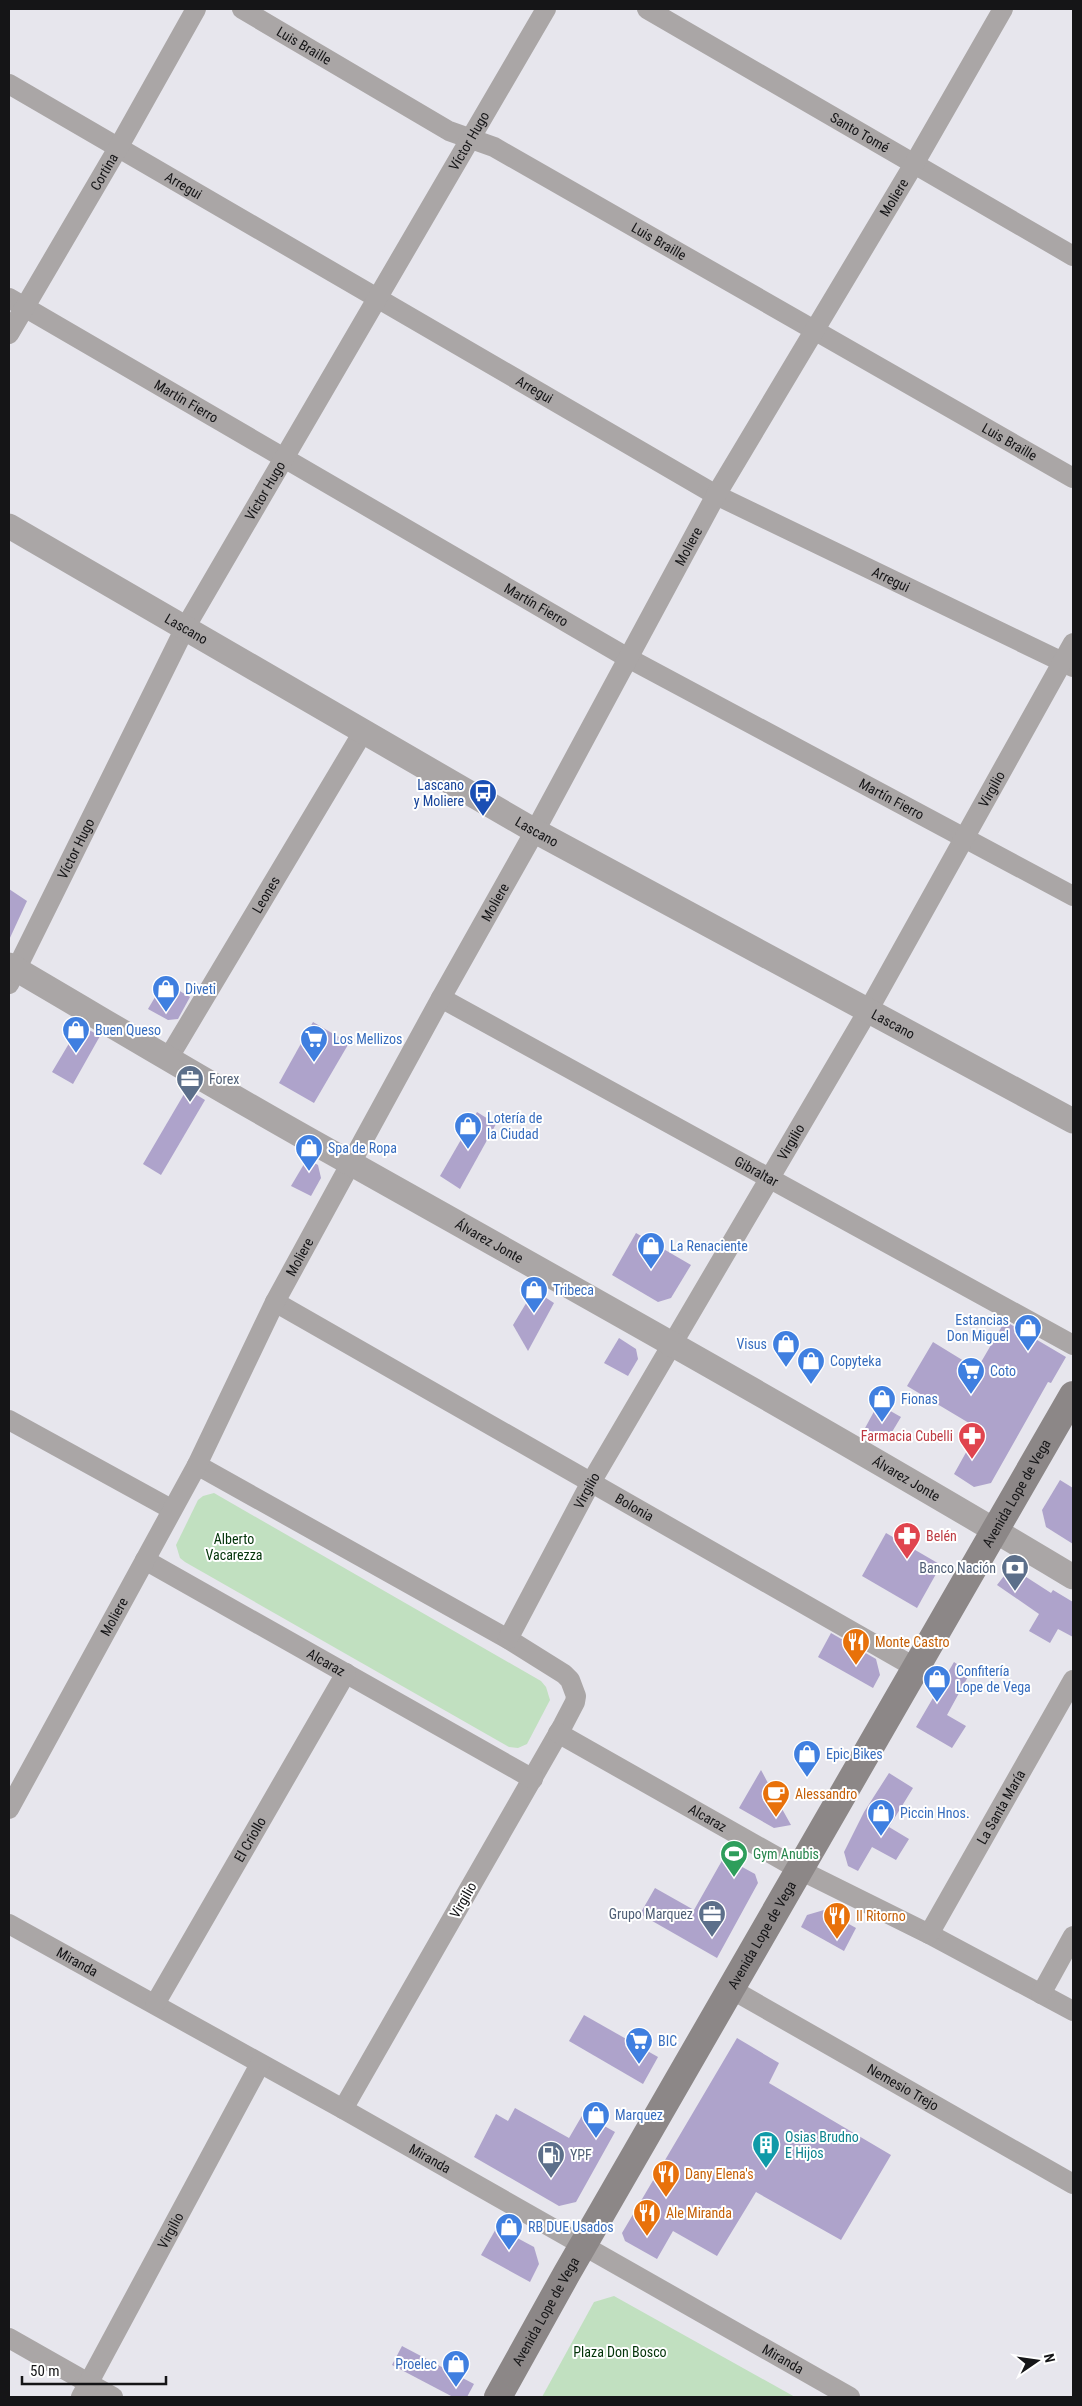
<svg xmlns="http://www.w3.org/2000/svg" width="1082" height="2406" viewBox="0 0 1082 2406" font-family="'Roboto Condensed',sans-serif">
  <style>
    .green { fill: #c1e0c0 }
    .building { fill: #aea3cb }
    .lines { fill: none; stroke-linecap: round; stroke-linejoin: round }
    .minor { stroke: #aaa6a6; stroke-width: 20 }
    .tertiary { stroke: #aaa6a6; stroke-width: 25 }
    .secondary { stroke: #8c8787; stroke-width: 28 }
    .labels { text-anchor: middle; dominant-baseline: central; stroke-width: 4; stroke-linejoin: round; paint-order: stroke }
    .street-label { font-size: 14px; fill: #151517; stroke: #fff }
    .transit-label { font-size: 14px; fill: #164399; stroke: #fff; text-anchor: end }
    .shop-label { font-size: 14px; fill: #366cbe; stroke: #fff; text-anchor: start }
    .service-label { font-size: 14px; fill: #4e5e75; stroke: #fff; text-anchor: start }
    .health-label { font-size: 14px; fill: #be3a42; stroke: #fff; text-anchor: end }
    .park-label { font-size: 14px; fill: #023308; stroke: #fff }
    .food-label { font-size: 14px; fill: #c56008; stroke: #fff; text-anchor: start }
    .leisure-label { font-size: 14px; fill: #27864d; stroke: #fff; text-anchor: start }
    .culture-label { font-size: 14px; fill: #0d838f; stroke: #fff; text-anchor: start }
  </style>
  <rect width="100%" height="100%" fill="#e7e6ed"/>
  <g class="green">
    <polygon points="214,1493 541,1681 546,1687 550,1700 527,1744 518,1748 509,1747 185,1562 180,1558 176,1545 198,1500 203,1496"/>
    <polygon points="614,2296 795,2397 542,2397 594,2302"/>
  </g>
  <g class="building">
    <polygon points="9,889 27,901 9,940"/>
    <polygon points="164,982 190,997 178,1019 168,1020 148,1009"/>
    <polygon points="313,1022 349,1043 314,1103 279,1083"/>
    <polygon points="80,1025 100,1036 73,1084 52,1072"/>
    <polygon points="187,1089 205,1100 161,1175 143,1164"/>
    <polygon points="477,1112 496,1124 460,1189 440,1176"/>
    <polygon points="307,1159 318,1165 321,1178 311,1196 291,1186"/>
    <polygon points="636,1233 691,1265 671,1298 658,1302 612,1275"/>
    <polygon points="534,1290 554,1303 528,1351 513,1325"/>
    <polygon points="1005,1321 1066,1357 1051,1383 1048,1382 991,1483 974,1487 954,1474 979,1429 907,1386 933,1342 977,1369"/>
    <polygon points="619,1338 636,1349 638,1359 628,1376 604,1363"/>
    <polygon points="878,1404 901,1417 886,1442 864,1430"/>
    <polygon points="1060,1480 1073,1488 1073,1544 1046,1527 1042,1510"/>
    <polygon points="886,1533 941,1565 917,1608 862,1576"/>
    <polygon points="1020,1573 1051,1593 1053,1590 1073,1602 1073,1637 1058,1629 1050,1643 1029,1631 1039,1614 997,1585 1004,1576"/>
    <polygon points="831,1633 876,1659 880,1675 873,1688 818,1657"/>
    <polygon points="954,1662 970,1673 947,1715 966,1726 952,1748 916,1727"/>
    <polygon points="761,1770 776,1798 791,1825 774,1828 739,1808"/>
    <polygon points="889,1773 913,1788 889,1827 909,1839 896,1860 872,1847 858,1871 848,1866 844,1852 864,1812"/>
    <polygon points="724,1857 755,1874 758,1883 717,1958 640,1914 655,1888 694,1910"/>
    <polygon points="824,1910 856,1928 844,1951 801,1927 807,1915"/>
    <polygon points="584,2015 658,2057 643,2084 569,2041"/>
    <polygon points="737,2038 779,2063 769,2083 891,2155 841,2240 756,2192 717,2256 673,2231 657,2259 625,2241 622,2233"/>
    <polygon points="515,2108 569,2138 583,2114 615,2132 576,2202 559,2206 474,2157 496,2114 508,2121"/>
    <polygon points="497,2227 534,2247 539,2264 530,2282 481,2255"/>
    <polygon points="402,2346 474,2384 467,2397 453,2397 392,2365"/>
  </g>
  <g class="lines">
    <g class="minor">
      <path id="s1" d="M242,9L449,131L494,147L1073,478"/>
      <path id="s2" d="M647,9L1073,256"/>
      <path id="s3" d="M9,84L716,495L1073,667"/>
      <path id="s4" d="M9,298L628,658L1073,896"/>
      <path id="s5" d="M9,334L118,148L196,9"/>
      <path id="s6" d="M9,984L185,628L546,9"/>
      <path id="s7" d="M441,998L1073,1345"/>
      <path id="s8" d="M169,1057L363,732"/>
      <path id="s9" d="M275,1302L916,1668"/>
      <polyline points="9,1420 171,1509"/>
      <polyline points="197,1465 508,1639 564,1674 570,1680 576,1696 575,1702 563,1725 343,2109"/>
      <path id="s10" d="M145,1560L533,1779"/>
      <path id="s11" d="M508,1639L590,1484L869,1009L1073,643"/>
      <path id="s12" d="M558,1733L800,1870L929,1934L1073,2011"/>
      <path id="s13" d="M9,1809L197,1465L275,1302L441,998L535,831L716,495L914,164L1003,9"/>
      <path id="s14" d="M9,1924L343,2109L850,2397"/>
      <path id="s15" d="M929,1934L1073,1680"/>
      <path id="s16" d="M731,1989L1073,2184"/>
      <polyline points="1041,1994 1073,1936"/>
      <path id="s17" d="M155,2004L346,1673"/>
      <polyline points="9,2338 113,2397"/>
      <path id="s18" d="M81,2397L260,2064"/>
    </g>
    <g class="tertiary">
      <path id="s19" d="M9,526L535,831L1073,1121"/>
      <path id="s20" d="M9,965C115,1027 221,1091 329,1151C578,1291 828,1430 1073,1577"/>
    </g>
    <path class="secondary" id="s21" d="M498,2397L567,2273L1073,1395"/>
  </g>
  <defs>
    <symbol id="bus-pin" viewBox="-11 -11 22 30"><path d="M0 17L-7.5 6A9.5 9.5 0 1 1 7.5 6Z" fill="#1a4fb4" stroke="#fff"/><path d="M-5-6H5V4H4V6H2V4H-2V6H-4V4H-5ZM-3.5-4V0h7V-4ZM-3.5 1.2v1.5H-2V1.2ZM2 1.2v1.5H3.5V1.2Z" fill="#fff"/></symbol>
    <symbol id="shop-pin" viewBox="-11 -11 22 30"><path d="M0 17L-7.5 6A9.5 9.5 0 1 1 7.5 6Z" fill="#3f7fe0" stroke="#fff"/><path d="M-5-2.5h2.3a2.7 3.5 0 0 1 5.4 0H5L5.5 6h-11ZM-1.5-2.5h3a1.5 2.3 0 0 0-3 0Z" fill="#fff"/></symbol>
    <symbol id="supermarket-pin" viewBox="-11 -11 22 30"><path d="M0 17L-7.5 6A9.5 9.5 0 1 1 7.5 6Z" fill="#3f7fe0" stroke="#fff"/><path d="M-6-5.5h2.5l.6 2H6L4.5 2H-2.5L-4.4-4H-6ZM-1.5 3.2a1.3 1.3 0 1 0 .1 0ZM3 3.2a1.3 1.3 0 1 0 .1 0Z" fill="#fff"/></symbol>
    <symbol id="office-pin" viewBox="-11 -11 22 30"><path d="M0 17L-7.5 6A9.5 9.5 0 1 1 7.5 6Z" fill="#5c6f8a" stroke="#fff"/><path d="M-6-3h4V-5.5h4V-3h4V5H-6ZM-1-4.5V-3h2v-1.5ZM-6 0V1H6V0Z" fill="#fff"/></symbol>
    <symbol id="pharmacy-pin" viewBox="-11 -11 22 30"><path d="M0 17L-7.5 6A9.5 9.5 0 1 1 7.5 6Z" fill="#e0444e" stroke="#fff"/><path d="M-2-6h4v4h4v4h-4v4h-4v-4h-4v-4h4Z" fill="#fff"/></symbol>
    <symbol id="bank-pin" viewBox="-11 -11 22 30"><path d="M0 17L-7.5 6A9.5 9.5 0 1 1 7.5 6Z" fill="#5c6f8a" stroke="#fff"/><path d="M-6-4H6V4H-6ZM0-2.3a2.3 2.3 0 1 0 0 4.6a2.3 2.3 0 1 0 0-4.6Z" fill="#fff"/></symbol>
    <symbol id="restaurant-pin" viewBox="-11 -11 22 30"><path d="M0 17L-7.5 6A9.5 9.5 0 1 1 7.5 6Z" fill="#e8710a" stroke="#fff"/><path d="M-5-6h1v4h1v-4h1v4h1v-4h1v5L-1.5 .5V6h-2V.5L-5-1ZM5-6V6H3V1.5H1.5Q1.5-4 5-6Z" fill="#fff"/></symbol>
    <symbol id="cafe-pin" viewBox="-11 -11 22 30"><path d="M0 17L-7.5 6A9.5 9.5 0 1 1 7.5 6Z" fill="#e8710a" stroke="#fff"/><path d="M-5.5-4.5H6V0H3Q3 3.5 0 3.5H-2.5Q-5.5 3.5-5.5 0ZM3-3.2v2h1.7v-2ZM-6 4.5H4V6H-6Z" fill="#fff"/></symbol>
    <symbol id="stadium-pin" viewBox="-11 -11 22 30"><path d="M0 17L-7.5 6A9.5 9.5 0 1 1 7.5 6Z" fill="#2e9e5b" stroke="#fff"/><path d="M0-5a6.5 5 0 1 0 0 10a6.5 5 0 1 0 0-10ZM-3.5-1.8h7v3.6h-7Z" fill="#fff"/></symbol>
    <symbol id="building-pin" viewBox="-11 -11 22 30"><path d="M0 17L-7.5 6A9.5 9.5 0 1 1 7.5 6Z" fill="#0f9aa8" stroke="#fff"/><path d="M-4-6H4V6H1V3H-1V6H-4ZM-2.5-4.3h1.7v1.8h-1.7ZM.8-4.3h1.7v1.8H.8ZM-2.5-1h1.7V.8h-1.7ZM.8-1h1.7V.8H.8Z" fill="#fff"/></symbol>
    <symbol id="fuel-pin" viewBox="-11 -11 22 30"><path d="M0 17L-7.5 6A9.5 9.5 0 1 1 7.5 6Z" fill="#5c6f8a" stroke="#fff"/><path d="M-5.5-6h7V0h2V4h1.3V-2.5L3-4.5l.8-.8L6-3V5H2.5V1h-1V6h-7ZM-4.2-4.7v3.2H.2V-4.7Z" fill="#fff"/></symbol>
  </defs>
  <g fill-rule="evenodd">
    <use href="#bus-pin" x="467" y="777" width="32" height="43"/>
    <use href="#shop-pin" x="150" y="973" width="32" height="43"/>
    <use href="#shop-pin" x="60" y="1014" width="32" height="43"/>
    <use href="#supermarket-pin" x="298" y="1023" width="32" height="43"/>
    <use href="#office-pin" x="174" y="1063" width="32" height="43"/>
    <use href="#shop-pin" x="452" y="1110" width="32" height="43"/>
    <use href="#shop-pin" x="293" y="1132" width="32" height="43"/>
    <use href="#shop-pin" x="635" y="1230" width="32" height="43"/>
    <use href="#shop-pin" x="518" y="1274" width="32" height="43"/>
    <use href="#shop-pin" x="1012" y="1312" width="32" height="43"/>
    <use href="#shop-pin" x="770" y="1328" width="32" height="43"/>
    <use href="#shop-pin" x="795" y="1345" width="32" height="43"/>
    <use href="#supermarket-pin" x="955" y="1355" width="32" height="43"/>
    <use href="#shop-pin" x="866" y="1383" width="32" height="43"/>
    <use href="#pharmacy-pin" x="956" y="1420" width="32" height="43"/>
    <use href="#pharmacy-pin" x="891" y="1520" width="32" height="43"/>
    <use href="#bank-pin" x="999" y="1552" width="32" height="43"/>
    <use href="#restaurant-pin" x="840" y="1626" width="32" height="43"/>
    <use href="#shop-pin" x="921" y="1663" width="32" height="43"/>
    <use href="#shop-pin" x="791" y="1738" width="32" height="43"/>
    <use href="#cafe-pin" x="760" y="1778" width="32" height="43"/>
    <use href="#shop-pin" x="865" y="1797" width="32" height="43"/>
    <use href="#stadium-pin" x="718" y="1838" width="32" height="43"/>
    <use href="#office-pin" x="696" y="1898" width="32" height="43"/>
    <use href="#restaurant-pin" x="821" y="1900" width="32" height="43"/>
    <use href="#supermarket-pin" x="623" y="2025" width="32" height="43"/>
    <use href="#shop-pin" x="580" y="2099" width="32" height="43"/>
    <use href="#building-pin" x="750" y="2129" width="32" height="43"/>
    <use href="#fuel-pin" x="535" y="2139" width="32" height="43"/>
    <use href="#restaurant-pin" x="650" y="2158" width="32" height="43"/>
    <use href="#restaurant-pin" x="631" y="2197" width="32" height="43"/>
    <use href="#shop-pin" x="493" y="2211" width="32" height="43"/>
    <use href="#shop-pin" x="440" y="2348" width="32" height="43"/>
  </g>
  <g class="labels">
    <g class="street-label">
      <text stroke="none"><textPath href="#s1" startOffset="72">Luis Braille</textPath></text>
      <text stroke="none"><textPath href="#s2" startOffset="246">Santo Tomé</textPath></text>
      <text stroke="none"><textPath href="#s6" startOffset="961">Víctor Hugo</textPath></text>
      <text stroke="none"><textPath href="#s5" startOffset="188">Cortina</textPath></text>
      <text stroke="none"><textPath href="#s3" startOffset="202">Arregui</textPath></text>
      <text stroke="none"><textPath href="#s13" startOffset="1839">Moliere</textPath></text>
      <text stroke="none"><textPath href="#s1" startOffset="478">Luis Braille</textPath></text>
      <text stroke="none"><textPath href="#s3" startOffset="608">Arregui</textPath></text>
      <text stroke="none"><textPath href="#s4" startOffset="205">Martín Fierro</textPath></text>
      <text stroke="none"><textPath href="#s1" startOffset="882">Luis Braille</textPath></text>
      <text stroke="none"><textPath href="#s6" startOffset="556">Víctor Hugo</textPath></text>
      <text stroke="none"><textPath href="#s13" startOffset="1434">Moliere</textPath></text>
      <text stroke="none"><textPath href="#s3" startOffset="1012">Arregui</textPath></text>
      <text stroke="none"><textPath href="#s4" startOffset="610">Martín Fierro</textPath></text>
      <text stroke="none"><textPath href="#s19" startOffset="205">Lascano</textPath></text>
      <text stroke="none"><textPath href="#s11" startOffset="978">Virgilio</textPath></text>
      <text stroke="none"><textPath href="#s4" startOffset="1015">Martín Fierro</textPath></text>
      <text stroke="none"><textPath href="#s19" startOffset="610">Lascano</textPath></text>
      <text stroke="none"><textPath href="#s6" startOffset="151">Víctor Hugo</textPath></text>
      <text stroke="none"><textPath href="#s8" startOffset="189">Leones</textPath></text>
      <text stroke="none"><textPath href="#s13" startOffset="1029">Moliere</textPath></text>
      <text stroke="none"><textPath href="#s19" startOffset="1015">Lascano</textPath></text>
      <text stroke="none"><textPath href="#s11" startOffset="572">Virgilio</textPath></text>
      <text stroke="none"><textPath href="#s7" startOffset="360">Gibraltar</textPath></text>
      <text stroke="none"><textPath href="#s20" startOffset="554">Álvarez Jonte</textPath></text>
      <text stroke="none"><textPath href="#s13" startOffset="624">Moliere</textPath></text>
      <text stroke="none"><textPath href="#s20" startOffset="1034">Álvarez Jonte</textPath></text>
      <text stroke="none"><textPath href="#s11" startOffset="168">Virgilio</textPath></text>
      <text stroke="none"><textPath href="#s21" startOffset="1042">Avenida Lope de Vega</textPath></text>
      <text stroke="none"><textPath href="#s9" startOffset="414">Bolonia</textPath></text>
      <text stroke="none"><textPath href="#s13" startOffset="219">Moliere</textPath></text>
      <text stroke="none"><textPath href="#s10" startOffset="208">Alcaraz</textPath></text>
      <text stroke="none"><textPath href="#s15" startOffset="146">La Santa María</textPath></text>
      <text stroke="none"><textPath href="#s12" startOffset="172">Alcaraz</textPath></text>
      <text stroke="none"><textPath href="#s17" startOffset="190">El Criollo</textPath></text>
      <text transform="translate(463 1900) rotate(-60)">Virgilio</text>
      <text stroke="none"><textPath href="#s21" startOffset="532">Avenida Lope de Vega</textPath></text>
      <text stroke="none"><textPath href="#s14" startOffset="78">Miranda</textPath></text>
      <text stroke="none"><textPath href="#s16" startOffset="198">Nemesio Trejo</textPath></text>
      <text stroke="none"><textPath href="#s14" startOffset="482">Miranda</textPath></text>
      <text stroke="none"><textPath href="#s18" startOffset="189">Virgilio</textPath></text>
      <text stroke="none"><textPath href="#s21" startOffset="98">Avenida Lope de Vega</textPath></text>
      <text stroke="none"><textPath href="#s14" startOffset="888">Miranda</textPath></text>
    </g>
    <g class="transit-label">
      <text x="464" y="785">Lascano<tspan x="464" dy="16">y Moliere</tspan></text>
    </g>
    <g class="shop-label">
      <text x="185" y="989">Diveti</text>
      <text x="95" y="1030">Buen Queso</text>
      <text x="333" y="1039">Los Mellizos</text>
      <text x="487" y="1118">Lotería de<tspan x="487" dy="16">la Ciudad</tspan></text>
      <text x="328" y="1148">Spa de Ropa</text>
      <text x="670" y="1246">La Renaciente</text>
      <text x="553" y="1290">Tribeca</text>
      <text x="1009" y="1320" text-anchor="end">Estancias<tspan x="1009" dy="16">Don Miguel</tspan></text>
      <text x="767" y="1344" text-anchor="end">Visus</text>
      <text x="830" y="1361">Copyteka</text>
      <text x="990" y="1371">Coto</text>
      <text x="901" y="1399">Fionas</text>
      <text x="956" y="1671">Confitería<tspan x="956" dy="16">Lope de Vega</tspan></text>
      <text x="826" y="1754">Epic Bikes</text>
      <text x="900" y="1813">Piccin Hnos.</text>
      <text x="658" y="2041">BIC</text>
      <text x="615" y="2115">Marquez</text>
      <text x="528" y="2227">RB DUE Usados</text>
      <text x="437" y="2364" text-anchor="end">Proelec</text>
    </g>
    <g class="service-label">
      <text x="209" y="1079">Forex</text>
      <text x="996" y="1568" text-anchor="end">Banco Nación</text>
      <text x="693" y="1914" text-anchor="end">Grupo Marquez</text>
      <text x="570" y="2155">YPF</text>
    </g>
    <g class="health-label">
      <text x="953" y="1436">Farmacia Cubelli</text>
      <text x="926" y="1536" text-anchor="start">Belén</text>
    </g>
    <g class="park-label">
      <text x="234" y="1539">Alberto<tspan x="234" dy="16">Vacarezza</tspan></text>
      <text x="620" y="2352">Plaza Don Bosco</text>
    </g>
    <g class="food-label">
      <text x="875" y="1642">Monte Castro</text>
      <text x="795" y="1794">Alessandro</text>
      <text x="856" y="1916">Il Ritorno</text>
      <text x="685" y="2174">Dany Elena's</text>
      <text x="666" y="2213">Ale Miranda</text>
    </g>
    <g class="leisure-label">
      <text x="753" y="1854">Gym Anubis</text>
    </g>
    <g class="culture-label">
      <text x="785" y="2137">Osias Brudno<tspan x="785" dy="16">E Hijos</tspan></text>
    </g>
  </g>
  <rect width="1082" height="2406" fill="none" stroke="#151517" stroke-width="20"/>
  <g transform="translate(1037 2361) rotate(77)" stroke="#ffffff" stroke-width="4" paint-order="stroke">
  <path d="M0-4L9 19L0 12L-9 19Z" fill="#151517"/>
  <text y="-8" font-size="14" font-weight="bold" text-anchor="middle" fill="#151517">N</text>
  </g>
  <path d="M22 2376v8h144v-8" fill="none" stroke="#151517" stroke-width="2.5"/>
  <text x="30" y="2376" font-size="15" fill="#151517" stroke="#ffffff" stroke-width="4" paint-order="stroke">50 m</text>
</svg>
